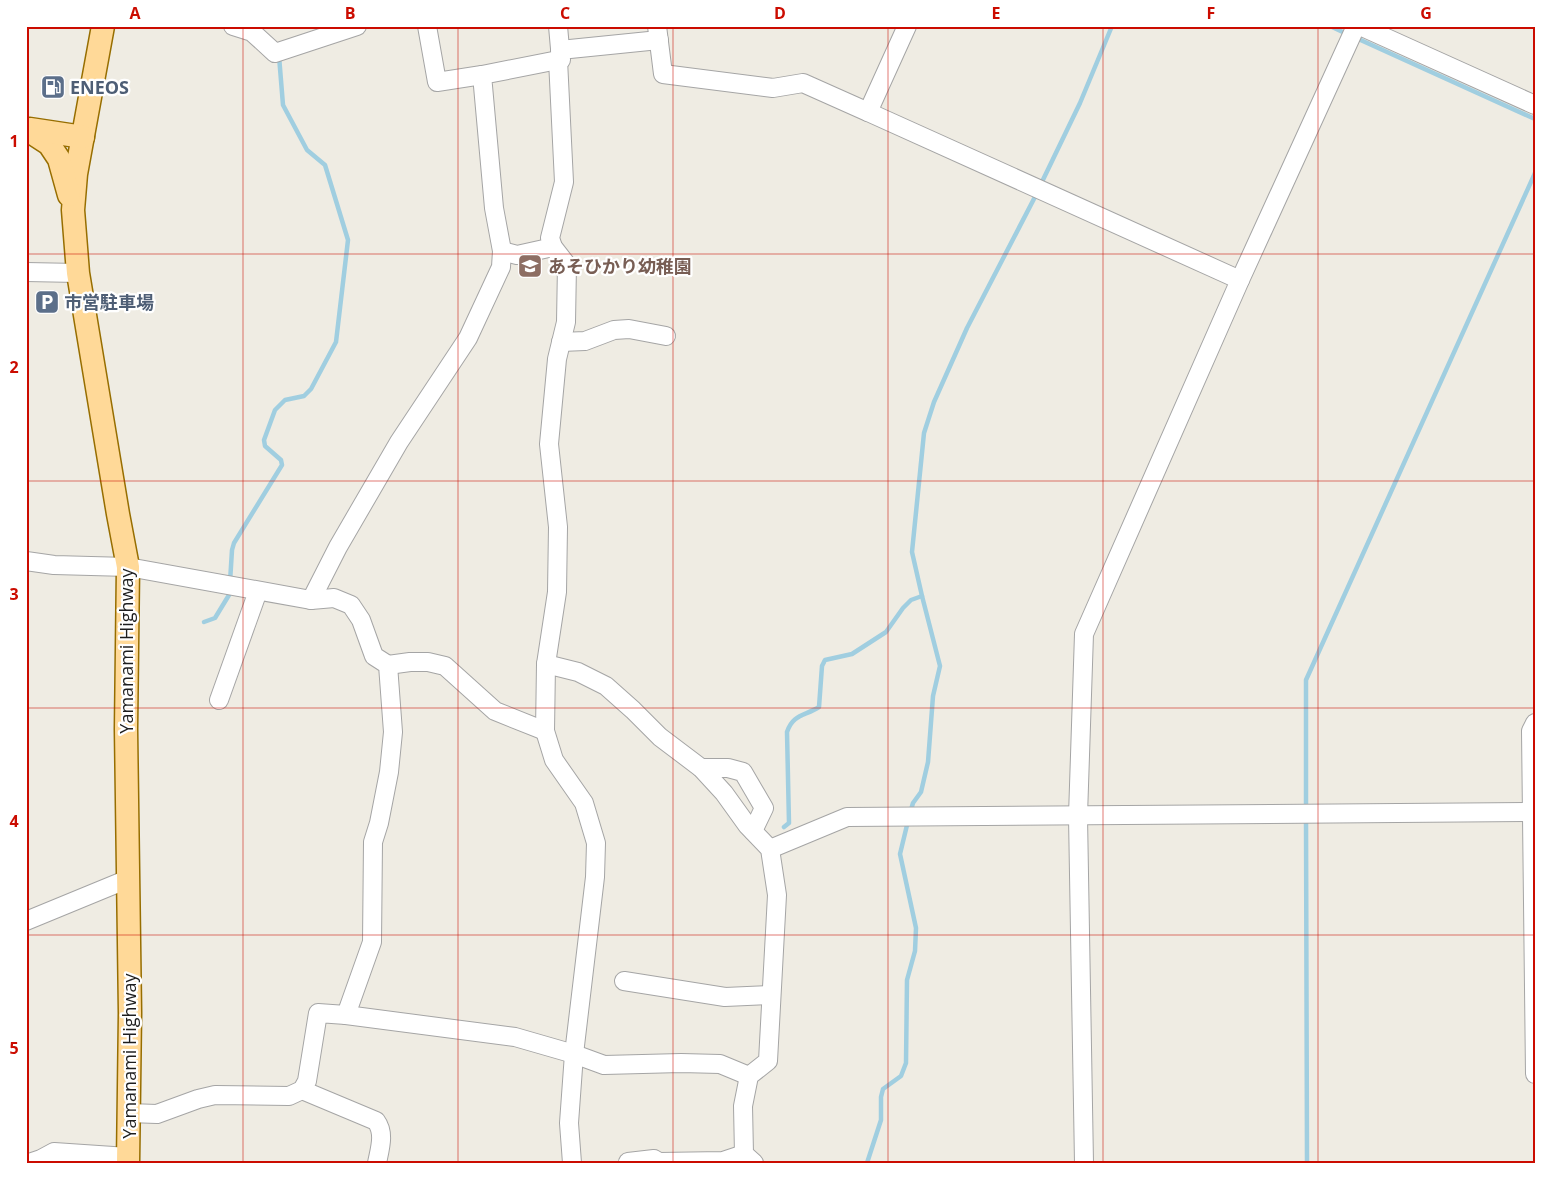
<svg xmlns="http://www.w3.org/2000/svg" width="1561" height="1189" viewBox="0 0 1561 1189" font-family="'Open Sans','Noto Sans JP',sans-serif">
  <style>
    .lines { fill: none; stroke-linecap: round; stroke-linejoin: round }
    .stream { stroke: #a0cee0; stroke-width: 4.5 }
    .minor-casing { stroke: #a5a5a5; stroke-width: 20 }
    .major-casing { stroke: #976e00; stroke-width: 25 }
    .minor { stroke: #fff; stroke-width: 18 }
    .major { stroke: #ffd998; stroke-width: 22 }
    .grid { fill: none; stroke: #cb0c00; stroke-width: 1; stroke-opacity: 0.55 }
    .labels { text-anchor: middle; dominant-baseline: central; stroke-width: 4.5; stroke-linejoin: round; paint-order: stroke }
    .service-label { font-size: 18px; font-weight: bold; fill: #4e5e75; stroke: #fff; text-anchor: start }
    .education-label { font-size: 18px; font-weight: bold; fill: #785e54; stroke: #fff; text-anchor: start }
    .street-label { font-size: 18px; fill: #1e1e1e; stroke: #fff }
    .neatline { fill: none; stroke: #cb0c00; stroke-width: 2 }
    .grid-label { font-size: 16px; text-anchor: middle; font-weight: bold; fill: #cb0c00 }
  </style>
  <rect width="100%" height="100%" fill="#efece3"/>
  <g class="lines">
    <g class="stream">
      <polyline points="1330,26 1347,34"/>
      <polyline points="1354,37 1535,119"/>
      <polyline points="1040,186 1080,103 1112,26"/>
      <polyline points="230,582 232,550 234,543 282,465 281,460 265,446 264,440 275,410 285,400 304,396 311,389 336,342 348,240 325,165 307,150 283,105 279,56"/>
      <polyline points="204,622 215,618 229,595 229,590"/>
      <polyline points="1306,809 1306,680 1535,173"/>
      <polyline points="910,813 913,803 921,792 928,762 933,696 940,666 922,596 912,552 924,433 934,402 967,328 1037,193"/>
      <polyline points="1306,817 1307,1163"/>
      <path d="M784,827L789,823L787,732C793,714 805,716 819,707L822,666L825,660L852,654L886,632L903,608L911,600L922,596"/>
      <polyline points="867,1163 881,1120 881,1097 883,1089 901,1076 906,1063 907,980 915,951 916,928 900,854 908,821"/>
    </g>
    <defs>
      <g id="minor">
        <polyline points="233,26 252,32 275,53 357,26"/>
        <polyline points="427,26 437,82 482,75"/>
        <polyline points="558,26 561,60 558,60 564,182 550,238 553,247 567,265 566,322 557,359 549,444 558,527 557,592 546,664 545,731 554,760 584,803 596,843 595,877 574,1054 569,1123 572,1163"/>
        <polyline points="657,26 663,74 773,88 803,83 868,112"/>
        <polyline points="907,26 868,112 1240,280"/>
        <polyline points="1360,26 1535,105"/>
        <polyline points="560,50 659,40"/>
        <polyline points="502,251 517,255 553,247"/>
        <polyline points="26,272 78,273"/>
        <polyline points="561,342 585,341 614,330 629,329 666,336"/>
        <polyline points="26,561 54,565 128,567 311,600 334,598 351,605 361,620 374,656 388,665 393,732 389,772 379,823 373,842 372,942 346,1015"/>
        <polyline points="311,600 338,547 399,442 468,338 501,267 502,251 494,208 482,75 558,60"/>
        <polyline points="546,664 578,672 606,686 633,710 660,737 701,768 724,793 747,825 770,849 777,895 768,1061 749,1076 743,1106 744,1154 754,1163"/>
        <polyline points="388,665 410,662 428,662 445,666 495,711 545,731"/>
        <polyline points="219,700 258,591"/>
        <polyline points="1535,723 1531,731 1535,1074"/>
        <polyline points="701,768 728,768 743,772 764,808 753,831"/>
        <polyline points="770,849 847,817 1533,812 1535,810"/>
        <polyline points="26,921 128,879"/>
        <polyline points="624,981 725,997 771,995"/>
        <path d="M302,1090L376,1121C385,1133 380,1148 377,1163"/>
        <polyline points="129,1113 157,1114 198,1099 215,1095 289,1096 302,1090 307,1081 318,1013 346,1015 515,1037 574,1054 604,1065 681,1063 720,1064 749,1076"/>
        <polyline points="628,1162 654,1159 659,1162 723,1161 744,1154"/>
        <polyline points="29,1163 41,1159 54,1152 128,1157"/>
        <polyline points="1084,1163 1078,816 1084,634 1240,280 1356,26"/>
      </g>
      <g id="major">
        <polyline points="103,26 76,174 73,210 78,273 118,514 128,567 126,729 130,1013 128,1163"/>
        <polyline points="26,129 49,144 59,159 69,195"/>
        <polyline points="30,129 83,137"/>
      </g>
    </defs>
    <use href="#minor" class="minor-casing"/>
    <use href="#major" class="major-casing"/>
    <use href="#minor" class="minor"/>
    <use href="#major" class="major"/>
  </g>
  <path class="grid" d="M243,26V1163M458,26V1163M673,26V1163M888,26V1163M1103,26V1163M1318,26V1163M26,254H1535M26,481H1535M26,708H1535M26,935H1535"/>
  <defs>
    <symbol id="fuel-square" viewBox="-11 -11 22 22"><rect x="-9" y="-9" width="18" height="18" rx="4" fill="#5c6f8a" stroke="#fff"/><path d="M-5.5-6h7V0h2V4h1.3V-2.5L3-4.5l.8-.8L6-3V5H2.5V1h-1V6h-7ZM-4.2-4.7v3.2H.2V-4.7Z" fill="#fff"/></symbol>
    <symbol id="school-square" viewBox="-11 -11 22 22"><rect x="-9" y="-9" width="18" height="18" rx="4" fill="#8d6e63" stroke="#fff"/><path d="M0-5L7-2L0 1L-7-2ZM-4 1L0 2.5L4 1V4Q0 6-4 4Z" fill="#fff"/></symbol>
    <symbol id="parking-square" viewBox="-11 -11 22 22"><rect x="-9" y="-9" width="18" height="18" rx="4" fill="#5c6f8a" stroke="#fff"/><path d="M-3.5-5.5H1a3.5 3.5 0 0 1 0 7H-1V5.5H-3.5ZM-1-3.4V-.6H.8a1.4 1.4 0 0 0 0-2.8Z" fill="#fff"/></symbol>
  </defs>
  <g fill-rule="evenodd">
    <use href="#fuel-square" x="39" y="73" width="28" height="28"/>
    <use href="#school-square" x="516" y="252" width="28" height="28"/>
    <use href="#parking-square" x="33" y="288" width="28" height="28"/>
  </g>
  <g class="labels">
    <g class="service-label">
      <text x="70" y="87">ENEOS</text>
      <text x="64" y="302">市営駐車場</text>
    </g>
    <g class="education-label">
      <text x="548" y="266">あそひかり幼稚園</text>
    </g>
    <g class="street-label">
      <text transform="translate(126 651) rotate(-90)">Yamanami Highway</text>
      <text transform="translate(129 1056) rotate(-90)">Yamanami Highway</text>
    </g>
  </g>
  <rect width="1561" height="1189" fill="none" stroke="#ffffff" stroke-width="55"/>
  <rect x="28" y="28" width="1506" height="1134" class="neatline"/>
  <g class="grid-label">
    <text x="135" y="19">A</text>
    <text x="350" y="19">B</text>
    <text x="565" y="19">C</text>
    <text x="780" y="19">D</text>
    <text x="996" y="19">E</text>
    <text x="1211" y="19">F</text>
    <text x="1426" y="19">G</text>
    <text x="14" y="147">1</text>
    <text x="14" y="373">2</text>
    <text x="14" y="600">3</text>
    <text x="14" y="827">4</text>
    <text x="14" y="1054">5</text>
  </g>
</svg>
